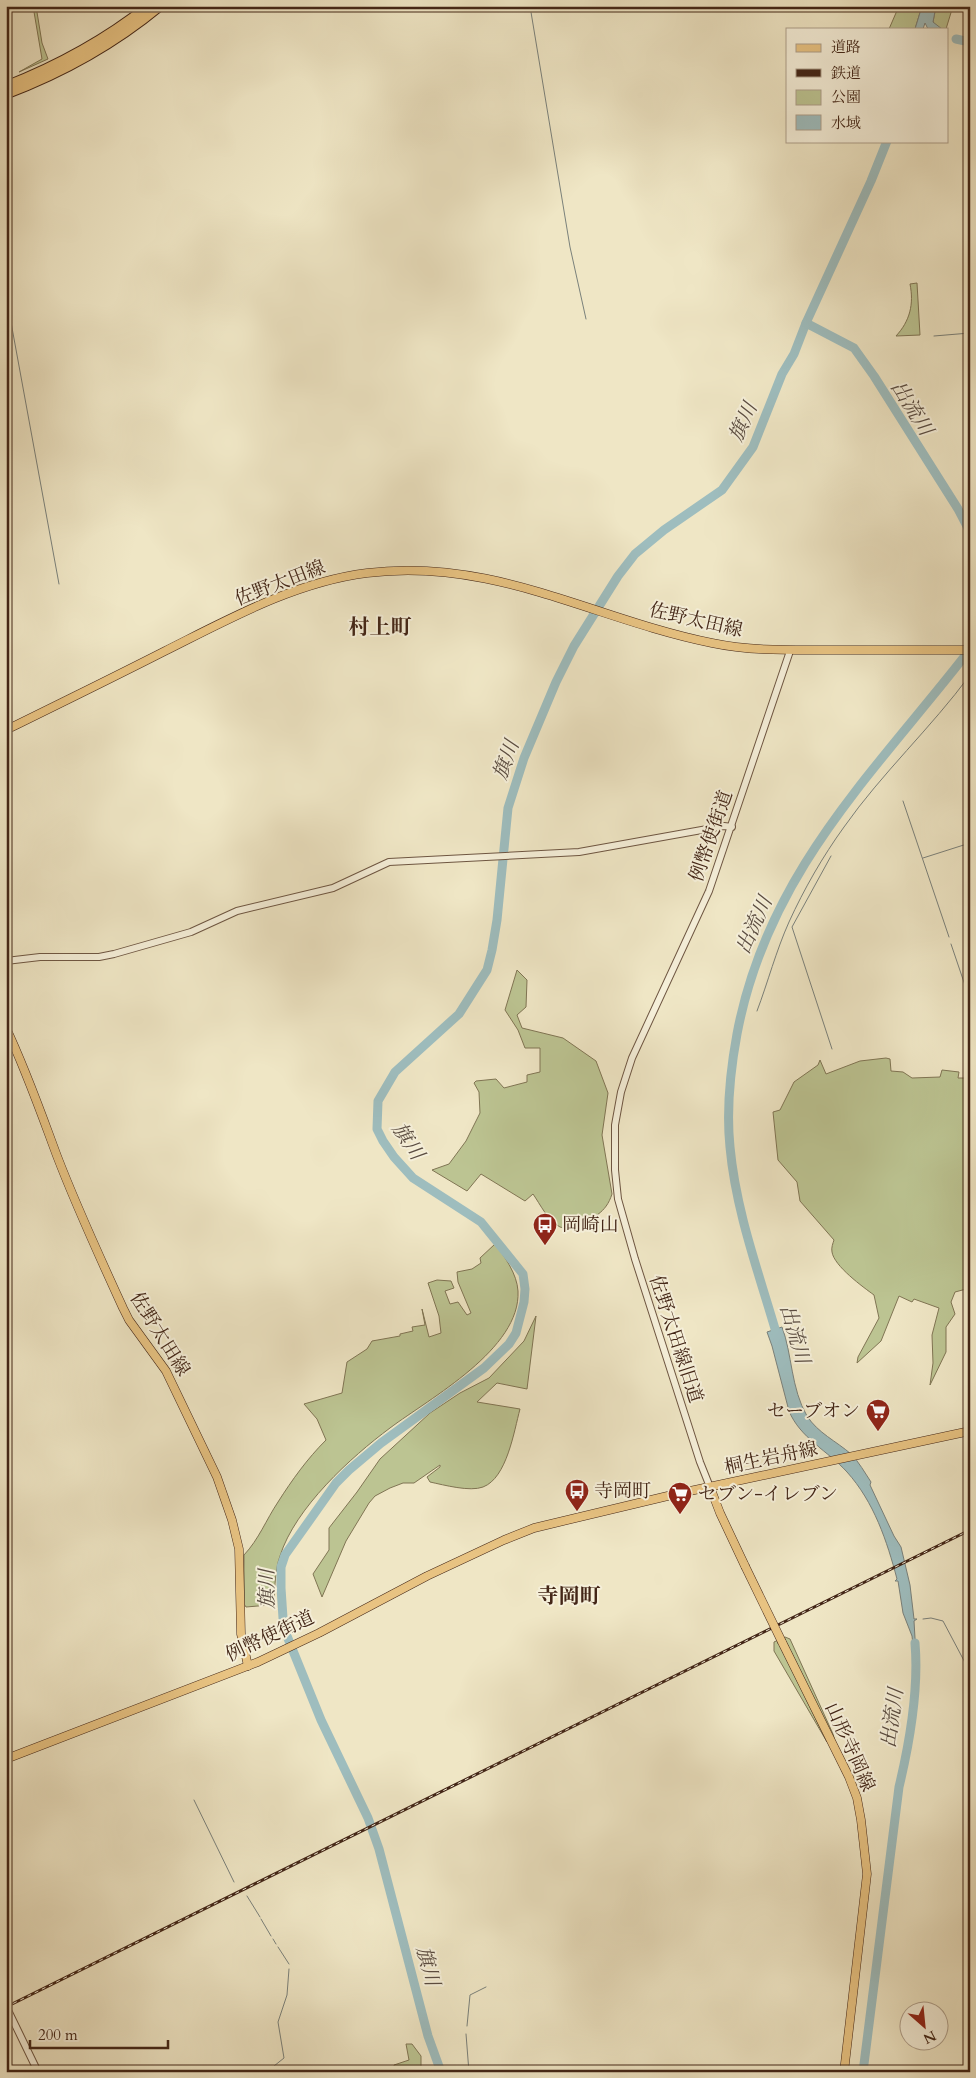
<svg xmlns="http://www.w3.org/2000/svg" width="976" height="2078" viewBox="0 0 976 2078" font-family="Cardo,'Noto Serif JP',serif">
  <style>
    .green { fill: #bcc492; stroke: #807554 }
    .water { fill: #9ebdbe; stroke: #7a817b }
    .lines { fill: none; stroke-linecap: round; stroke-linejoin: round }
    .stream { stroke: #7a817b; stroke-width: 1 }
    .river { stroke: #9ebdbe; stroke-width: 9 }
    .minor-casing { stroke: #6e5642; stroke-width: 8 }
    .major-casing { stroke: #432617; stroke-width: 9 }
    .highway-casing { stroke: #432617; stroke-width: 11 }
    .minor { stroke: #f5efd9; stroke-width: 6 }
    .major { stroke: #e8c382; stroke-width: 8 }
    .highway { stroke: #e8c382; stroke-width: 9 }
    .rail-casing { stroke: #432617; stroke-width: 3 }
    .rail { stroke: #f5efd9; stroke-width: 1; stroke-dasharray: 4; stroke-linecap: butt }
    .major-bridge-casing { stroke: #432617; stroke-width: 9; stroke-linecap: butt }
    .major-bridge { stroke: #e8c382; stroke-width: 8 }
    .labels { text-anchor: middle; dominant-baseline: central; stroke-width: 4; stroke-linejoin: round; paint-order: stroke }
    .street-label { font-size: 19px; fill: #432617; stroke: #f5efd9 }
    .poi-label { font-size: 19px; fill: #432617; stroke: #f5efd9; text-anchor: start }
    .water-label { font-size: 20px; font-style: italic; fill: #5a4c41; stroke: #f5efd9 }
    .quarter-label { font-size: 21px; font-weight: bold; fill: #432617; stroke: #f5efd9 }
  </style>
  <rect width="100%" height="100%" fill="#efe6c5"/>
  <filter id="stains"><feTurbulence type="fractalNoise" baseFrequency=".004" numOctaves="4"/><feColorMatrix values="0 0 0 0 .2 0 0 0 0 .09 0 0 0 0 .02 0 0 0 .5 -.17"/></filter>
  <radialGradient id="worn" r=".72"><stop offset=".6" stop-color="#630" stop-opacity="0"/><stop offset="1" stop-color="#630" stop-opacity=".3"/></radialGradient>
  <g class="green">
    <polygon points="33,6 36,6 42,43 48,59 19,72 42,59"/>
    <polygon points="899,6 922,6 915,29 889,29"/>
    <polygon points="936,6 953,6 946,29 940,29 933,22"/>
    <path d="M917,283L920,335L896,336C910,321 914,304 910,284Z"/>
    <path d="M517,970L527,980L526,1007L517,1015L522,1028L563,1038L596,1061L608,1093L602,1135L612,1194C606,1213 593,1219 575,1224C570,1226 565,1229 560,1227C548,1221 540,1204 533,1194L525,1201L481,1174L467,1191L432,1170L449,1164L466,1141L480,1113L479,1092L474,1083L476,1081L496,1079L504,1088L527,1082V1075L540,1072V1048H525L518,1030L505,1010Z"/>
    <path d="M886,1058L890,1059L891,1071L903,1072L912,1078L940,1077L942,1070L959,1072L958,1078H970V1288L955,1292L951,1302L955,1314L946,1327V1352L930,1385L933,1363L932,1335L939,1308L914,1299L912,1302L899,1296L881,1341L857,1363L858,1357L879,1318L874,1295C863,1287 834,1266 832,1252C831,1248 833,1243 834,1240L800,1201L797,1182L778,1160L773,1112L780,1110L794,1082L818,1065L820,1060L826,1074L860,1061Z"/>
    <path d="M495,1244C505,1257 517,1274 518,1291C521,1349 430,1398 390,1428C351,1457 295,1508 280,1556C275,1570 275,1586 274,1601L270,1605L246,1607L244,1604V1555C259,1539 266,1520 278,1502C292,1480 307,1459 326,1440L317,1419L304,1404L342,1393L347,1362L367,1349L372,1341L400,1336V1334L413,1331L412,1327L425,1325L422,1309L429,1337L441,1333L439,1316L428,1283L437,1280L451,1281L454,1288L445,1291L450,1304L458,1302L467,1315L471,1313L458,1282L457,1272L472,1269L481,1263L480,1258Z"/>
    <path d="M536,1316L527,1389L497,1383L477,1402L520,1409C514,1431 507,1478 483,1487C470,1492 444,1485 430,1482L427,1477L440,1467V1465L414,1483H403L390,1488L375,1496L369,1503L346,1541L322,1597L313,1574L329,1550V1528L357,1492L380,1459L430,1413L460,1393L489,1378L524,1341Z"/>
    <polygon points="785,1637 790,1639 833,1734 835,1741 785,1640 779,1643 827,1742 774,1651 774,1642"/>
    <polygon points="406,2044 412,2044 421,2056 421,2072 395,2072 394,2065 409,2060"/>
  </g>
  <g class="water">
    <polygon points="922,6 936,6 933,22 942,29 928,29 925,23 923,29 915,29"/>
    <path d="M782,1327C792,1353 791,1389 807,1416C818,1433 836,1441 851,1454C859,1462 865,1473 871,1482L870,1485L894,1536L901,1547L910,1585L914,1619H917L914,1621L916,1655H914L912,1636L903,1613L898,1581H895L897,1579C887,1541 874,1502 847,1472C828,1451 800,1438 789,1411L772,1346L767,1332Z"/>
  </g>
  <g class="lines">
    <g class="stream">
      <polyline points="530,6 570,247 586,319"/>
      <polyline points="612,6 612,9 625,6"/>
      <polyline points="6,295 59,584"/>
      <polyline points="934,336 970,333"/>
      <polyline points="903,801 949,937"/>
      <polyline points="831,856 792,927 832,1049"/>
      <polyline points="923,858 970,843"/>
      <polyline points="951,944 970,1000"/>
      <path d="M757,1011C768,982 776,951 789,922C804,889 823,856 844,827C882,773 931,728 970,675"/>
      <polyline points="923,1619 931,1618 943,1621 970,1672"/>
      <polyline points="194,1800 234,1882"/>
      <polyline points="247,1896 260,1917"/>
      <polyline points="261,1919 271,1936"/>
      <polyline points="273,1939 276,1944"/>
      <polyline points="278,1947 289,1964"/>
      <polyline points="467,2026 470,1995 486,1987"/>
      <polyline points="466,2034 469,2072"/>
      <polyline points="270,2072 274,2066 284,2058 278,2022 287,1995 289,1969"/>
    </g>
    <g class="river">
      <polyline points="956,39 970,42"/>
      <polyline points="806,323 854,348 874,376 958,509 970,532"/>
      <path d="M778,1339C760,1276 736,1213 730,1147C726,1108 730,1072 737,1034C767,875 869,778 964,657L970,641"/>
      <polyline points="441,2072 428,2036 379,1849 368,1818 321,1720 287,1636 283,1618 281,1588 281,1567 285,1555 336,1483 349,1470 381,1443 484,1368 509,1344 516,1333 524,1302 525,1289 523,1274 481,1222 413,1178 394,1157 383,1141 377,1129 378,1101 395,1072 459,1014 487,970 492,950 497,920 508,808 524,758 556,682 574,646 618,576 635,554 664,530 722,490 753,447 782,374 794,354 806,323 871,181 887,141"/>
      <path d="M863,2072L899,1787C910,1741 919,1690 915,1643"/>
    </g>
    <defs>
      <g id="minor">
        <polyline points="6,961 40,957 99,957 114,954 191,932 237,911 333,888 389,862 579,852 724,826 732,827"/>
        <polyline points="710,1487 700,1462 635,1259 618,1199 615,1170 615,1125 621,1092 632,1058 709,891 790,651"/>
        <polyline points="6,2006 38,2072"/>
      </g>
      <g id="major">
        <path d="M6,730C59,704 112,678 165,651C229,619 295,582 367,573C493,557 593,619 712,643C750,651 789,650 828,650C875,650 922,650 970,650"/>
        <path d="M6,1028C26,1070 41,1113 57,1156C77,1208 100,1258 123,1308L129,1320L166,1371L217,1477L232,1520L239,1549L241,1634L248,1666"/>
        <polyline points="710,1487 720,1513 745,1566"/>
        <polyline points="782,1642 849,1777 857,1798 861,1820 867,1874 844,2072"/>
        <polyline points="6,1759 258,1662 319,1633 427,1576 504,1540 534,1528 676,1494 970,1431"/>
      </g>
      <g id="highway">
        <path d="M6,86C57,66 105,40 148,6"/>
        <path d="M6,94C62,73 114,44 160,6"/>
      </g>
    </defs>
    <use href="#minor" class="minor-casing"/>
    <use href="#major" class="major-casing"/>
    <use href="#highway" class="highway-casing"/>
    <use href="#minor" class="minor"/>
    <use href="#major" class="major"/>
    <use href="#highway" class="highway"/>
    <defs>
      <polyline id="rail" points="6,2007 970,1530"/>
    </defs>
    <use href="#rail" class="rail-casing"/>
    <use href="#rail" class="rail"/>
    <defs>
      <polyline id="major-bridge" points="745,1566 782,1642"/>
    </defs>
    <use href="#major-bridge" class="major-bridge-casing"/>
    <use href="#major-bridge" class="major-bridge"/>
  </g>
  <defs>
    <symbol id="bus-pin" viewBox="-11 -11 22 30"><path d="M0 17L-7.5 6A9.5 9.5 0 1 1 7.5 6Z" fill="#8f2418" stroke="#f5efd9"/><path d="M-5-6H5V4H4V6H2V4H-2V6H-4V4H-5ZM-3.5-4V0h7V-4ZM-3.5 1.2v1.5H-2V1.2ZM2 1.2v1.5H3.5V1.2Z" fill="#fff"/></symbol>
    <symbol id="supermarket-pin" viewBox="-11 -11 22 30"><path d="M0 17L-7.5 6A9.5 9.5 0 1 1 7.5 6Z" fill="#8f2418" stroke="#f5efd9"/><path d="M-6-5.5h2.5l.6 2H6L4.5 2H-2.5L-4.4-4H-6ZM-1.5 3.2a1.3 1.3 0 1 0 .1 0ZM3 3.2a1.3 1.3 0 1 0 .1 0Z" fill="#fff"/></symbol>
  </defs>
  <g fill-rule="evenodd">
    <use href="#bus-pin" x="531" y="1211" width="28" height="38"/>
    <use href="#supermarket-pin" x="864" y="1397" width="28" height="38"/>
    <use href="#bus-pin" x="563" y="1477" width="28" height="38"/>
    <use href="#supermarket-pin" x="666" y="1480" width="28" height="38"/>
  </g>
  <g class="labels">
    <g class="street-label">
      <text transform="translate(280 583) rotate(-21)">佐野太田線</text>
      <text transform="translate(696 620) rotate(13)">佐野太田線</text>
      <text transform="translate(711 836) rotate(-71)">例幣使街道</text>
      <text transform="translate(160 1334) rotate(58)">佐野太田線</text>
      <text transform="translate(676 1339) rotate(72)">佐野太田線旧道</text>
      <text transform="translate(771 1458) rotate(-12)">桐生岩舟線</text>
      <text transform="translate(270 1636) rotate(-25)">例幣使街道</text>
      <text transform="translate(850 1747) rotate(66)">山形寺岡線</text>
    </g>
    <g class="poi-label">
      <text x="562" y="1225">岡崎山</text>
      <text x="860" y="1411" text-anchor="end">セーブオン</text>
      <text x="594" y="1491">寺岡町</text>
      <text x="698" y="1494">セブン-イレブン</text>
    </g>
    <g class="water-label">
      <text transform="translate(912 408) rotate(58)">出流川</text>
      <text transform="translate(743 422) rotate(-66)">旗川</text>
      <text transform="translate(506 760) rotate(-70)">旗川</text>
      <text transform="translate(754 925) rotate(-66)">出流川</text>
      <text transform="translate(408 1141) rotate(56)">旗川</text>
      <text transform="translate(795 1334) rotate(74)">出流川</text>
      <text transform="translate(267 1589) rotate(-91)">旗川</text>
      <text transform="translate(892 1718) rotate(-82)">出流川</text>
      <text transform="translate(428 1966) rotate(75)">旗川</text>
    </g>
    <g class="quarter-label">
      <text x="380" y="627">村上町</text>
      <text x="569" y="1596">寺岡町</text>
    </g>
  </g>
  <rect width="976" height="2078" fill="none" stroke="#efe6c5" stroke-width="25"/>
  <rect x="8" y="8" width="961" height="2063" fill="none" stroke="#432617" stroke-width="2.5"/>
  <rect x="12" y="12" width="951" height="2053" fill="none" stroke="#432617"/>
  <rect x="786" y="28" width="162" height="115" fill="#f5efd9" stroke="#ae9f8b"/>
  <rect x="796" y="44" width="25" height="8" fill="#e8c382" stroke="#ae9f8b"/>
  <text x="831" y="52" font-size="15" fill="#432617">道路</text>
  <rect x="796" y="69" width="25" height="8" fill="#432617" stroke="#ae9f8b"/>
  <text x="831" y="78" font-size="15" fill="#432617">鉄道</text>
  <rect x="796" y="90" width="25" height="15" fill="#bcc492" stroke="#ae9f8b"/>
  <text x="831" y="102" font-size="15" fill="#432617">公園</text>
  <rect x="796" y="115" width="25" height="15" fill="#9ebdbe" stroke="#ae9f8b"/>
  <text x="831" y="128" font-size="15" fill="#432617">水域</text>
  <g transform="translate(924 2026) rotate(153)"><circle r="24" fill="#f5efd9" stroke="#ae9f8b"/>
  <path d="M0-4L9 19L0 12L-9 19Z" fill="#8f2418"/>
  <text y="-8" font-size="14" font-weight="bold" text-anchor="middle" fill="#432617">N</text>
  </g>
  <path d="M30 2040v8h138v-8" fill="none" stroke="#432617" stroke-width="2.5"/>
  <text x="38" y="2040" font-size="15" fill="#432617" stroke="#f5efd9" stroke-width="4" paint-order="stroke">200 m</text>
  <rect width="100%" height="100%" filter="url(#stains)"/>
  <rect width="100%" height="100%" fill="url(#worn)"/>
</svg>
